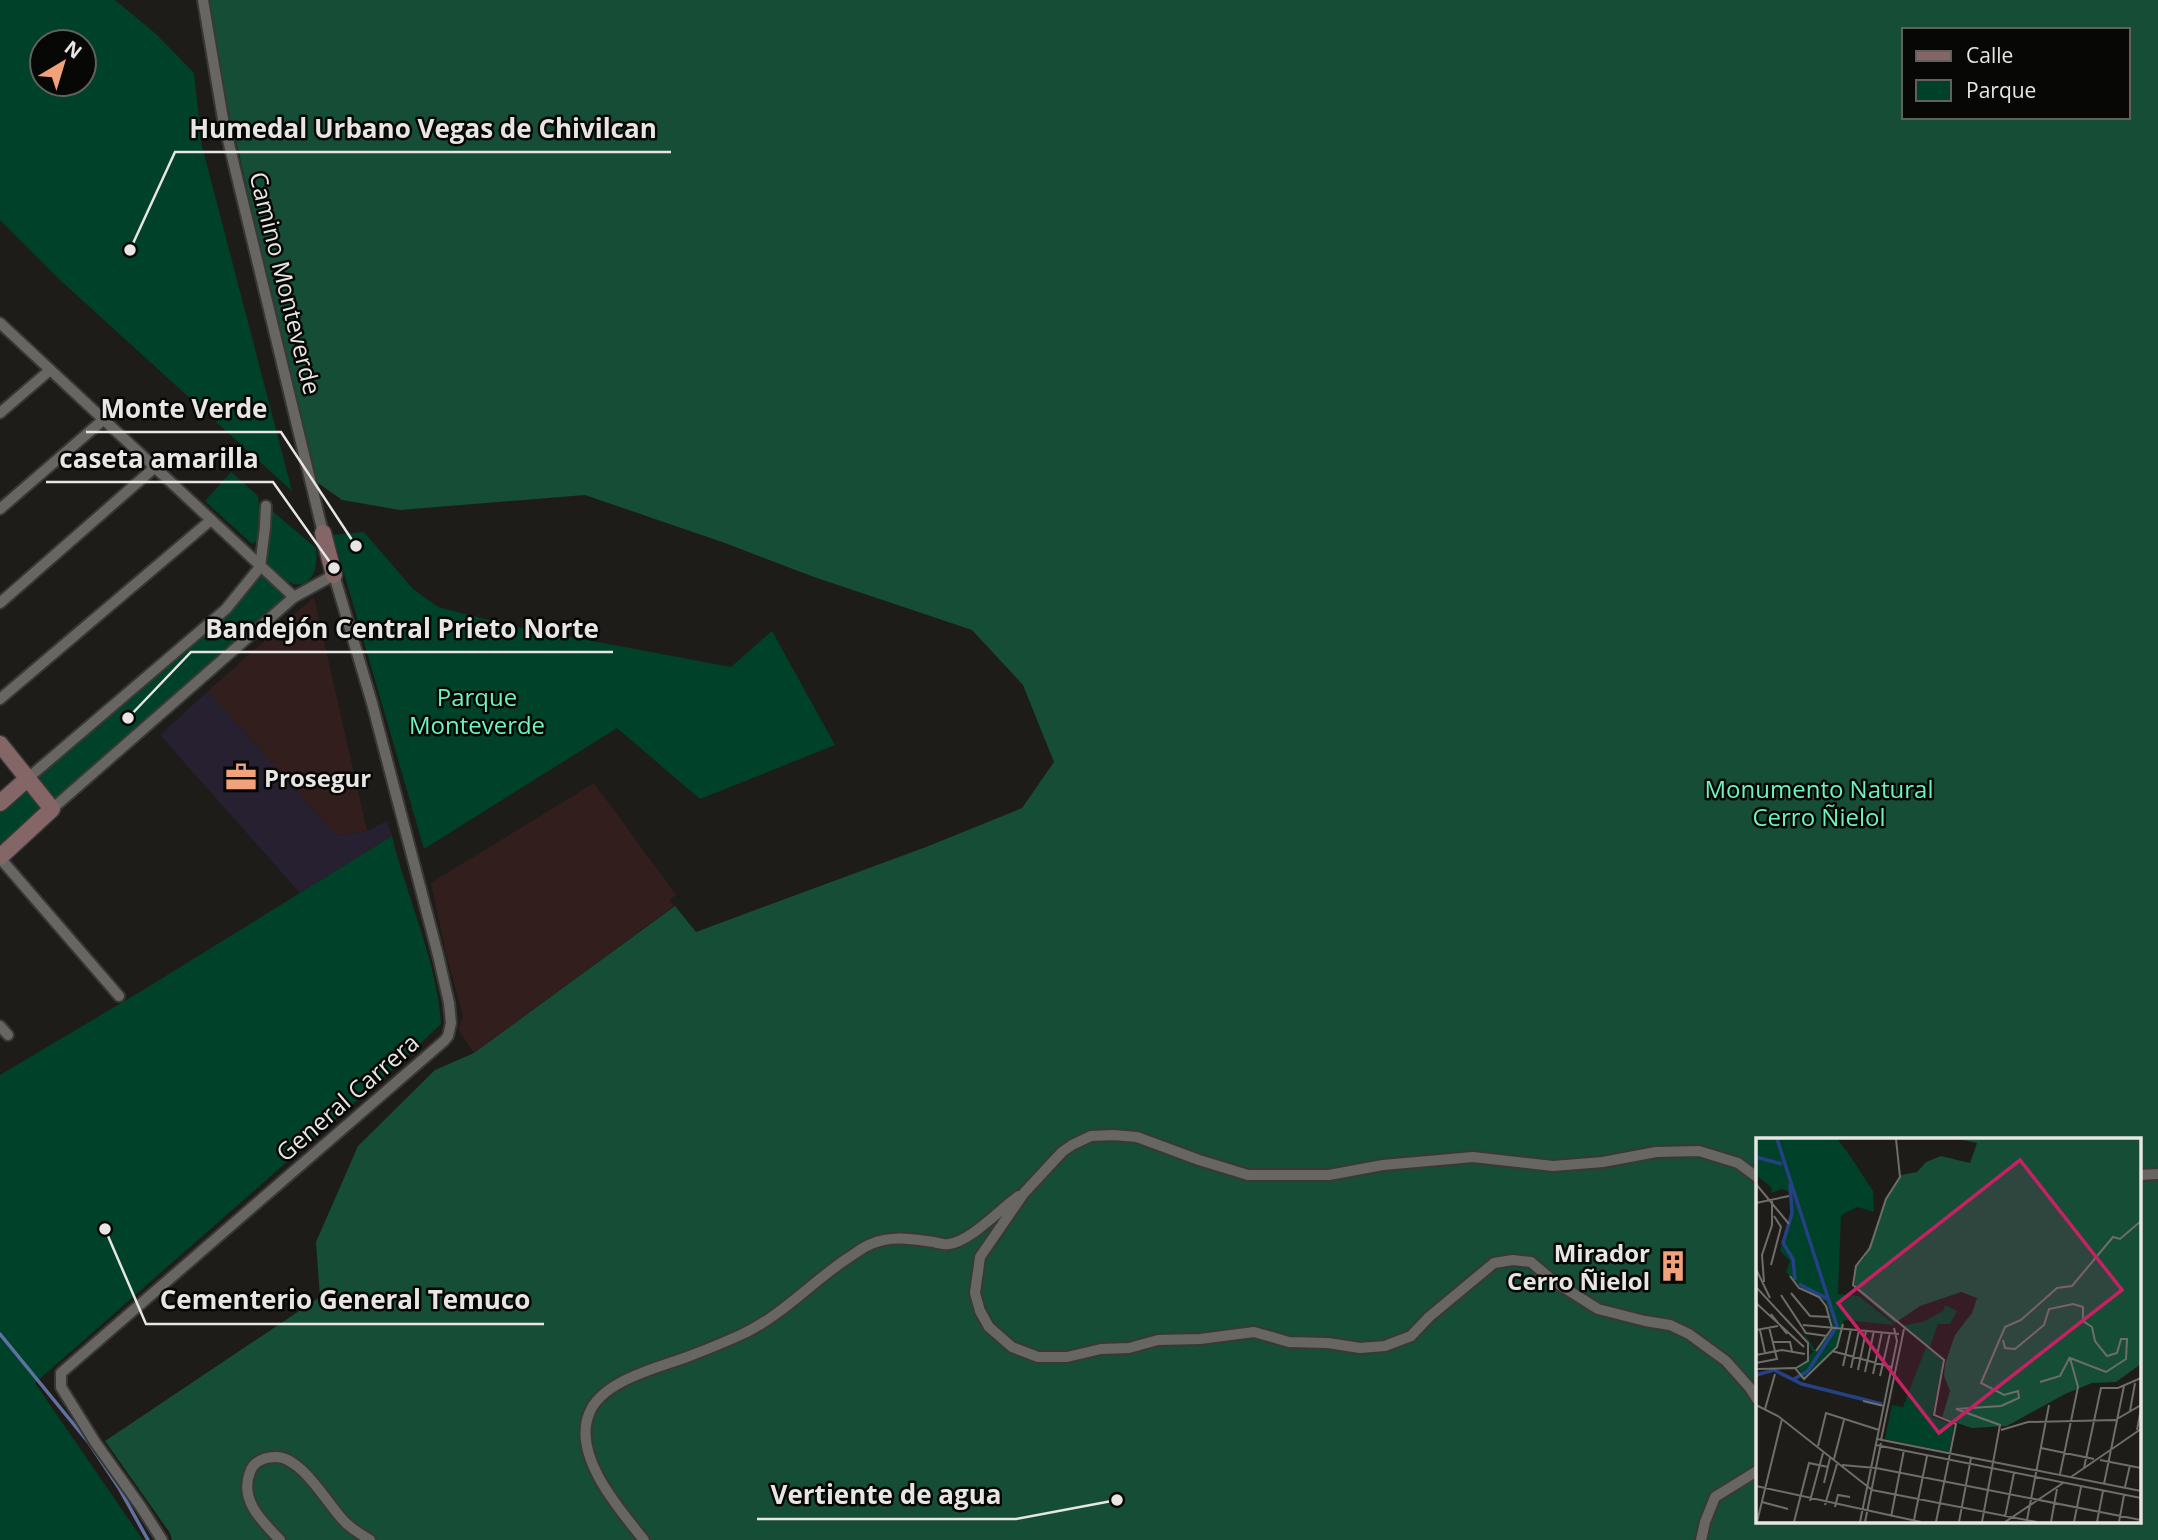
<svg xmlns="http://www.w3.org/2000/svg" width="2158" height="1540" viewBox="0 0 2158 1540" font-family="'Open Sans',sans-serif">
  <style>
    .commercial { fill: #262030 }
    .industrial { fill: #311e1d }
    .green { fill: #00412a; fill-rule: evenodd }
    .forest { fill: #154d37; fill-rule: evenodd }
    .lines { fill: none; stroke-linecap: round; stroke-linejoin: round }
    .stream { stroke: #5f72a1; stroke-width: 3.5 }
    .street-casing { stroke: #393836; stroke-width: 14 }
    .secondary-casing { stroke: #393836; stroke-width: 19 }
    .street { stroke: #686663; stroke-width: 10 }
    .secondary { stroke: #856666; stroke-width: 16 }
    .labels { text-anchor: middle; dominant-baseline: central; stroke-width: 5; stroke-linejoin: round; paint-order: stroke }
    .street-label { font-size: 24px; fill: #e7e6e4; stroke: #070706 }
    .park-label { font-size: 24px; fill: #6bf5bb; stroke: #070706 }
    .poi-label { font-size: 24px; font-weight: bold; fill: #e7e6e4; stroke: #070706; text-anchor: start }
    .inset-river { fill: none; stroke: #254184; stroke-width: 3.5 }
    .inset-road { fill: none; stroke: #6e6d6a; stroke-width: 2 }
    .view { fill: #c42262; fill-opacity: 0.15; stroke: #c42262; stroke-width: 3.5 }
    .inset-edge { fill: none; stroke: #e7e6e4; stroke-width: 3.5 }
    .leader { fill: none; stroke: #e7e6e4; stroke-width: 2.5 }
    .callout-dot { fill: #e7e6e4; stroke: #070706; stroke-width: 2.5 }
    .callout-label { font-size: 26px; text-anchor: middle; font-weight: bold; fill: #e7e6e4; stroke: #070706; stroke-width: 5; stroke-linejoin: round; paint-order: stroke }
  </style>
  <rect width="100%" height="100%" fill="#1e1c19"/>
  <polygon class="commercial" points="208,691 336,835 367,831 387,821 392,836 300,893 160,735"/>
  <g class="industrial">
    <polygon points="314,597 367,831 336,835 208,691"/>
    <polygon points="594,783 676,895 669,900 674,906 474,1053 458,1029 463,1016 446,954 431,883"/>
  </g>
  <g class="green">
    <path d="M0,0H115L156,34L194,73L202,146L292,491L60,280L0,220ZM42,42H84V84H42Z"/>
    <polygon points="231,472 258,496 260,523 257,541 252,544 205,501"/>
    <path d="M270,509L316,548C320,579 302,598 276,573C271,569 268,566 266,560C264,546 269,523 270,509Z"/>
    <polygon points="364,532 413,589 438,607 512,626 731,667 772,631 835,745 700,799 617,728 424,849 333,535"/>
    <polygon points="260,572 289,597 53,804 32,780"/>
    <path d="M28,792C38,798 42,804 40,816L0,851V812L22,793Z"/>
    <path d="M392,836C407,899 437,960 441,1024L404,1059L35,1383L143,1540H0V1075L148,987Z"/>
  </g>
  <path class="forest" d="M205,0H2158V1540H172L170,1533L105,1441L320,1297L316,1242L358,1146L435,1070L474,1053L675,906L696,932L926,847L1022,808L1054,762L1023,685L972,630L814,577L725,543L585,495L400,510L342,500L307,475L297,414L239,153L210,41ZM1904,30H2128V117H1904ZM1757,1139H2139V1521H1757Z"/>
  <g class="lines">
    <polyline class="stream" points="0,1334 89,1443 119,1488 148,1540"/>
    <defs>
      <g id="street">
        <polyline points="203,0 223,119 323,533"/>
        <polyline points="0,323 294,597"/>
        <polyline points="0,413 50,370"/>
        <polyline points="0,509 103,420"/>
        <polyline points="0,603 154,468"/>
        <polyline points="0,699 211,520"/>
        <polyline points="27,779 226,609 260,567 265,527 266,506"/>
        <polyline points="52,809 294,597 334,575 372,703 438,955 449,1003 451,1023 448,1036 444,1041 61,1373 61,1387 95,1442 141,1507 162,1540"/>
        <polyline points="0,858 119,996"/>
        <polyline points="0,1026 8,1035"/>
        <polyline points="2139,1175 2158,1174"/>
        <polyline points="1757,1177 1738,1163 1699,1151 1656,1152 1603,1162 1553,1166 1473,1157 1383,1165 1329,1175 1248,1175 1199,1160 1137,1137 1113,1135 1091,1136 1072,1145 1062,1152 1024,1193 980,1257 975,1293 980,1311 989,1327 1012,1347 1038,1357 1067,1357 1101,1349 1129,1348 1158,1340 1200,1339 1254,1332 1289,1342 1328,1343 1360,1348 1385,1346 1411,1336 1429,1317 1494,1263 1513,1260 1531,1262 1552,1280 1598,1309 1645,1321 1670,1325 1689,1334 1726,1361 1750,1388 1757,1399"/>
        <path d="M280,1540C262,1521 239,1500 250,1472C254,1461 265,1457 276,1457C302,1457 328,1505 344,1521C351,1529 361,1534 370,1540"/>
        <path d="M644,1540C620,1510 572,1456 589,1414C601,1381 657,1368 687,1357C703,1351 720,1344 736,1337C779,1319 810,1283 848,1258C856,1253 863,1247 871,1244C892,1235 912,1239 934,1242C938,1243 945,1245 949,1244C971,1241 1000,1209 1019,1196"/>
        <polyline points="1701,1540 1705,1522 1715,1497 1757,1471"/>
      </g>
      <g id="secondary">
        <polyline points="323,533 334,575"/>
        <polyline points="0,744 52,809 0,857"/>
        <polyline points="0,803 27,779"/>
      </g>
    </defs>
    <use href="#street" class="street-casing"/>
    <use href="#secondary" class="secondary-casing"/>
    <use href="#street" class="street"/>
    <use href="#secondary" class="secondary"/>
  </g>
  <defs>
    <symbol id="office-bare" viewBox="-9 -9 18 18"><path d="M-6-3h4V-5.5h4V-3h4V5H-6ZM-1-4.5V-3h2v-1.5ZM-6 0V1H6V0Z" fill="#f1a27b" stroke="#070706" stroke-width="2.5" paint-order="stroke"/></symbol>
    <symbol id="building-bare" viewBox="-9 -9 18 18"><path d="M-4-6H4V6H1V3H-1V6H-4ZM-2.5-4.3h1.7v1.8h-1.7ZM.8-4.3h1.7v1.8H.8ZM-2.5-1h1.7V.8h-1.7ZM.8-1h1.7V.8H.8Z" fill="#f1a27b" stroke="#070706" stroke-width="2.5" paint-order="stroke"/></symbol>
  </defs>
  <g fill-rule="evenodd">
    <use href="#office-bare" x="219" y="755" width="44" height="44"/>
    <use href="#building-bare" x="1651" y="1244" width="44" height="44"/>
  </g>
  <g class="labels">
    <g class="street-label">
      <text transform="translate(286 283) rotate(76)">Camino Monteverde</text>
      <text transform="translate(347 1097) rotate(-41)">General Carrera</text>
    </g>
    <g class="park-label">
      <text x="477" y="696">Parque<tspan x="477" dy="28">Monteverde</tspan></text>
      <text x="1819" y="788">Monumento Natural<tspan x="1819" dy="28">Cerro Ñielol</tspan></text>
    </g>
    <g class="poi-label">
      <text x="264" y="777">Prosegur</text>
      <text x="1650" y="1252" text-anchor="end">Mirador<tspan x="1650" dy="28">Cerro Ñielol</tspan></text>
    </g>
  </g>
  <g transform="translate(1756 1138)">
    <rect width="385" height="385" fill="#1e1c19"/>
    <path d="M0,1H81L90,12L117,53L118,74L102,69L85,77L82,156L103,158L139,187L88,182L86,189H77L70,164L47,152L30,134L34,123L24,113L37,65L33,54L26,51L15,55L16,50L0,37ZM189,167L201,173L194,186H182L174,209L145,188L166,184L187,173ZM44,189L59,212L77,191H85L81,208L48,239L42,230L57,214ZM170,209L187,222L176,279L198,287L193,314L129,301L136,267L147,269Z" fill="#00412a"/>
    <path d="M202,1H385V226L360,244L336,245L309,256L251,288L216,290L186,280L194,253L188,238L189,226L199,197L216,175L221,160L205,154L164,168L139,185L98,150L100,129L109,119L130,61L145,37L161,34L170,24L185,18L214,25L221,5Z" fill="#154d37"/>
    <path class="inset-river" d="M21,1L81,188L52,233L38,241M0,19L26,26M34,46L36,75L27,105L37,121L39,142M43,146L72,161M0,237L18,232L46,246L126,266"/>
    <path class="inset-road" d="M140,1L144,39L130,61L114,110L100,128L97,147L188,222L178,277L200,286L180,384M0,46L33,86M0,65L33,58M15,127L25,89L18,78M0,131L14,160M34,138L43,150L63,159L70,168L76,190L60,213M8,144L6,117L16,87V63M0,149L52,205V223L40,230M35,155L54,178L74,179M25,157L50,195L71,198M0,165L48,209M15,176L31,196M47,187L143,196M0,192L22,188M4,192L9,215M247,202L249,210L259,211L288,187L293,171L317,166L327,169V183L336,189L339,203L351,218L361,215L365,201H371L370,221L350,234L314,220M17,204H34L36,213M76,213L135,229M0,217L26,212L49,216M0,225L21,221L13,189M87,228L95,191M95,230L103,192M0,231L39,230L48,241L81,209L87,186M102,232L110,193M109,234L118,193M117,236L126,194M124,238L134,195M284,244L304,238L314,219M107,263L128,268M0,267L22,278L116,352M9,271L19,236M374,273L379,245M361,281L385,267M245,292L272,284L360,282M381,292L385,271M121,301L141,203L138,190M125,302L148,191M120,307L385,360M62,308L70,275L123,292M285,310L338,321M78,321L88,282M344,322L385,330M86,327L120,330M120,330L385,382M328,330L345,250H362L385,240M304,336L322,249L314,220M315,339L385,291M68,345L74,320M348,346L368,248M0,348L165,384M369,349L374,327M116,352L281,384M54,363L67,315M6,364L32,371M69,367L81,326M79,369L82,357L94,359M135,379L148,312M249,379L258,335M158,382L171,318M271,382L293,267M1,384L26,281M38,384L53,325L72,329M104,384L121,301L385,353M109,384L125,305M203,384L215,320M226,384L244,287L200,271L245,268L263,260L262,253L248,257L225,245L249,189L265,182L301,150L316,148L357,99L364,101L385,83M249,384L307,345M295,384L301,351M318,384L325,349M341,384L347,353M363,384L368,357"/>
    <path class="view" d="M264,22L366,152L183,295L82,165Z"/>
    <rect width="385" height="385" class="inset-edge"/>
  </g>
  <path class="leader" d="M130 250L175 152H671M356 546L281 432H86M334 568L273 482H46M128 718L191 652H613M105 1229L146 1324H544M1117 1500L1016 1519H757"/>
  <g class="callout-dot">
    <circle cx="130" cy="250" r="7"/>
    <circle cx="356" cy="546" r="7"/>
    <circle cx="334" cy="568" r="7"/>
    <circle cx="128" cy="718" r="7"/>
    <circle cx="105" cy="1229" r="7"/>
    <circle cx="1117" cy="1500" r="7"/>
  </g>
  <g class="callout-label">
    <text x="423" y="138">Humedal Urbano Vegas de Chivilcan</text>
    <text x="184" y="418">Monte Verde</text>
    <text x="159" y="468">caseta amarilla</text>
    <text x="402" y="638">Bandejón Central Prieto Norte</text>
    <text x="345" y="1309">Cementerio General Temuco</text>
    <text x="886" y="1504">Vertiente de agua</text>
  </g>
  <rect x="1902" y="28" width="228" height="91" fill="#070706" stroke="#61605f" stroke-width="2"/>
  <rect x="1916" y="51" width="35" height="10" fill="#856666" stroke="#61605f" stroke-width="2"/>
  <text x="1966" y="63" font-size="21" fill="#e7e6e4">Calle</text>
  <rect x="1916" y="80" width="35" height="21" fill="#00412a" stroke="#61605f" stroke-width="2"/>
  <text x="1966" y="98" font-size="21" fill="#e7e6e4">Parque</text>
  <g transform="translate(63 63) rotate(38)"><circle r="33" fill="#070706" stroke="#61605f" stroke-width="2"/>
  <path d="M0-5L12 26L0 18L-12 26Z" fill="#f1a27b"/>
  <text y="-10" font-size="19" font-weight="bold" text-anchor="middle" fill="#e7e6e4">N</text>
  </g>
</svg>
